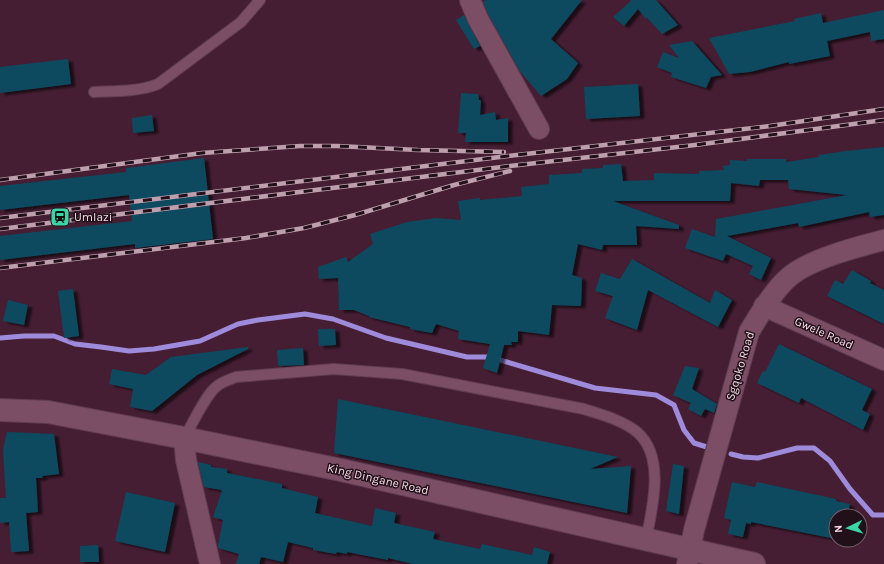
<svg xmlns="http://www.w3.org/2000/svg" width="884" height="564" viewBox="0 0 884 564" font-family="Karla,sans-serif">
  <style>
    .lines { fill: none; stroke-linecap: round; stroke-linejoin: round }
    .stream { stroke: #9f8bdb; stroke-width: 5 }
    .building { fill: #0c495e; filter: url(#shadow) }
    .service-casing { stroke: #603d51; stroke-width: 12 }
    .minor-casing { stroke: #603d51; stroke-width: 22 }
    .tertiary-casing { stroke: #603d51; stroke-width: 24 }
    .service { stroke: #7b4e66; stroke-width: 10 }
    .minor { stroke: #7b4e66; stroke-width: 20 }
    .tertiary { stroke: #7b4e66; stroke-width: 22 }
    .rail-casing { stroke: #be9fae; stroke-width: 4.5 }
    .rail { stroke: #211019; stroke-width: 3; stroke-dasharray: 9; stroke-linecap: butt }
    .labels { text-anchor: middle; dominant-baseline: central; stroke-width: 3; stroke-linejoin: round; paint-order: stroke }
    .poi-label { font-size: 12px; fill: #f6dbe7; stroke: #211019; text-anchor: start }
    .street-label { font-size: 12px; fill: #f6dbe7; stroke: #211019 }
  </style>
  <defs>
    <filter id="shadow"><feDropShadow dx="4.5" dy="2.5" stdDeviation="1" flood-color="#0009"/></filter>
  </defs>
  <rect width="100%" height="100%" fill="#461e34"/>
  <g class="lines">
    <g class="stream">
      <polyline points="0,338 24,336 54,336 75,344 101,347 129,351 154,349 200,341 238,324 258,320 305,314 333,319 386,338 467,357 490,357 595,388 656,395 674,405 684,430 694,443 710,448"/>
      <polyline points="731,454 743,457 758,458 797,448 814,448 830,461 850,489 873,515 884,515"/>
    </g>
  </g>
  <g class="building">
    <polygon points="486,0 582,0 551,39 578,63 567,79 541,96 519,70 488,14 483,2"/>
    <polygon points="630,0 656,0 678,25 662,34 647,18 646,19 638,9 624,26 613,17 631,1"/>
    <polygon points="884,10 884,39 871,41 870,32 827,41 830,56 789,64 789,62 750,72 729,74 709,38 795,21 794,19 821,13 823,23"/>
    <polygon points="464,15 480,46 474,49 456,20"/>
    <polygon points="692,41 722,75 711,77 706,88 671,77 672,73 657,67 663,52 679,58 669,45"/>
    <polygon points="68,59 71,84 0,93 0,67"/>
    <polygon points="638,84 640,116 586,119 584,87"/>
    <polygon points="461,93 478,94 479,100 481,100 480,115 495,112 496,120 508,118 508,142 465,142 466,133 458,133"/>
    <polygon points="152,115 154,131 133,133 132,118"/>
    <polygon points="884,147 884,215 870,217 869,212 799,227 798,223 727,236 771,258 761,280 749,274 753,266 726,254 723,261 685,248 692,229 715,237 716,219 847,195 789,189 788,180 760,180 759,186 731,183 730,201 613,201 679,225 679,229 636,226 637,245 603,245 602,250 578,244 572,275 582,278 581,306 552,305 549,335 518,331 518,342 511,342 512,345 504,345 497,373 483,368 490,344 458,339 459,331 436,324 432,333 410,329 410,327 369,317 369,316 354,310 339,310 338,278 319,279 318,267 346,257 348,262 373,244 370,234 407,222 436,218 461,220 458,201 480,198 480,200 522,196 521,187 549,184 549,175 582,173 582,169 603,168 603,165 621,164 623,181 654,180 654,173 699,174 699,171 724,170 723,166 730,165 730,160 747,161 747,159 786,159 786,162 819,157 819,155 845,151"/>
    <polygon points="204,158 213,239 135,248 135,244 0,260 0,236 132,221 129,195 0,210 0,186 126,172 126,168"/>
    <polygon points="632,259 710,303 715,290 732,300 718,327 648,290 637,330 605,318 613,296 595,291 601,273 620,279"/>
    <polygon points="852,270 871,281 870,283 884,290 884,324 827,296 835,280 843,284"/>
    <polygon points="73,289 79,336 64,338 58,291"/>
    <polygon points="8,300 28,305 24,325 3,321"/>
    <polygon points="318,329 335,329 336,345 319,346"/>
    <polygon points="779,344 872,389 862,410 870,414 863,430 801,398 799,403 757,383 763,371 765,372"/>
    <polygon points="248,347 248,349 197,375 152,411 130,407 133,389 109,384 112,369 146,375 171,357"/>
    <polygon points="303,348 304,365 278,366 277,350"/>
    <polygon points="685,366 699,368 692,389 717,404 714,413 705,409 701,416 688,409 691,403 673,395"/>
    <polygon points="338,399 618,457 590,469 631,466 627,513 334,453"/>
    <polygon points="7,432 54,434 59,474 42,476 43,478 36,478 38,512 26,513 29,551 11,552 9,522 0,523 0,498 6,498 3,450"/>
    <polygon points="198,462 211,465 211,467 227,469 227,473 282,484 282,488 318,497 315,513 372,526 375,508 396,513 394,523 435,532 433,539 480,549 482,544 532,555 534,547 550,552 547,564 413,564 388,558 388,560 347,552 347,554 337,552 336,554 313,550 313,548 288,542 283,562 261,557 259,564 236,564 239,554 218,548 218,545 223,520 213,517 222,490 204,487"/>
    <polygon points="673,464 684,466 679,514 666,511"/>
    <polygon points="732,482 755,487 757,482 836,499 836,501 850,504 847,516 836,516 836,539 751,522 751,524 746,523 743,537 728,534 731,520 724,518"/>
    <polygon points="126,492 175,503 165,552 115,541"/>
    <polygon points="98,545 99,562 80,562 80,546"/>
  </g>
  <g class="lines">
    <defs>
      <g id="service">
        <path d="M94,92C115,91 138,92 158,84L241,22L260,0"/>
        <path d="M184,438C192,425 205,396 216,387C221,382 229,380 236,377L334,369L402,374L584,409C602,415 622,420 637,432C666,457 652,509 646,540"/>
      </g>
      <g id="minor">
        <polyline points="470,0 478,19 539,129"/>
        <polyline points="764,306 884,360"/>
        <polyline points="184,438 186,460 210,564"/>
        <path d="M687,564L694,530L749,332C760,314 773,291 789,277C810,259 857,247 884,240"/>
      </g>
      <polyline id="tertiary" points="0,410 48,412 184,438 341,470 754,564"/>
    </defs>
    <use href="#service" class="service-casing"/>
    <use href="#minor" class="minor-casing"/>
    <use href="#tertiary" class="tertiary-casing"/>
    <use href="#service" class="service"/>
    <use href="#minor" class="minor"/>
    <use href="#tertiary" class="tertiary"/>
    <defs>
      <g id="rail">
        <polyline points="0,180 202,153 300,146 337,146 418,150 504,152"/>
        <polyline points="0,218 508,156 770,126 884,109"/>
        <polyline points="0,229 510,166 695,145 884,120"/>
        <polyline points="0,268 246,238 304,228 355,215 454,185 510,171"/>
      </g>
    </defs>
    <use href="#rail" class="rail-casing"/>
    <use href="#rail" class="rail"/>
  </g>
  <defs>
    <symbol id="station-square" viewBox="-11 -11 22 22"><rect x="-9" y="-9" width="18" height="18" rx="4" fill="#3ad4a5" stroke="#211019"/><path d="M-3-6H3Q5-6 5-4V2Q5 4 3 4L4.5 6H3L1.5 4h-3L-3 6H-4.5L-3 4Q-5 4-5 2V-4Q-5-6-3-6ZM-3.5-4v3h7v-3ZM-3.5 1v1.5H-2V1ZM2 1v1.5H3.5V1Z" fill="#111"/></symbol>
  </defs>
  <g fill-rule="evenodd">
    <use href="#station-square" x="49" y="206" width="22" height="22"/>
  </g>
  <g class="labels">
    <g class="poi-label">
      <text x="74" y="217">Umlazi</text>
    </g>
    <g class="street-label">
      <text transform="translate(824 333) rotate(24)">Gwele Road</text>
      <text transform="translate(740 366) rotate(-73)">Sgqoko Road</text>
      <text transform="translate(378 479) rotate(13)">King Dingane Road</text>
    </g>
  </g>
  <g transform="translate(848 528) rotate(265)"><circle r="19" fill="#211019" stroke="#76616b"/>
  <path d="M0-3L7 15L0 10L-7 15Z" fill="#3ad4a5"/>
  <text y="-6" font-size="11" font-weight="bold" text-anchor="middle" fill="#f6dbe7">N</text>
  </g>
</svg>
